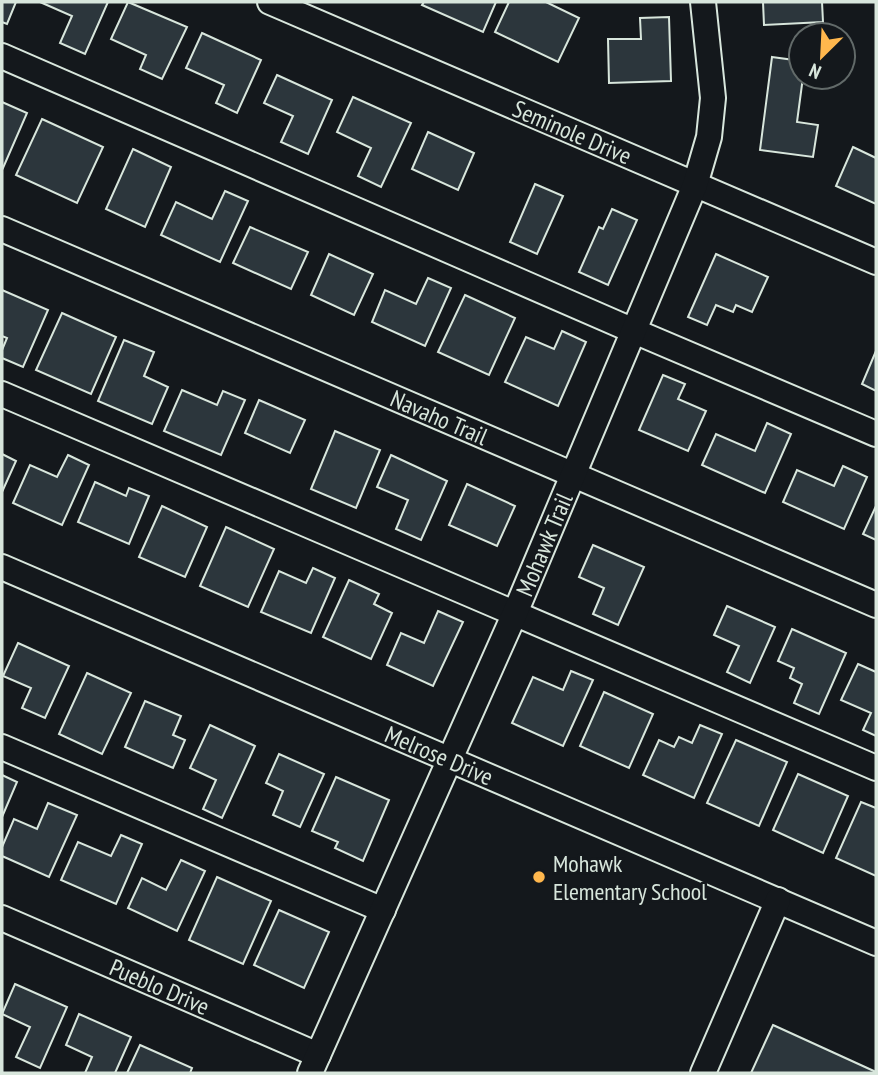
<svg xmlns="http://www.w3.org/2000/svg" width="878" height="1075" viewBox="0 0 878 1075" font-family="'PT Sans Narrow',sans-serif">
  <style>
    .building { fill: #2c363c; stroke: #d8e6dc; stroke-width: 2 }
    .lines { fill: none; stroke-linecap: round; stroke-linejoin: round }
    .minor-casing { stroke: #d8e6dc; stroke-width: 28 }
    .minor { stroke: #14181c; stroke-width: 24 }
    .poi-dot { fill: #ffb74d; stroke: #14181c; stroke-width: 2.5 }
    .labels { text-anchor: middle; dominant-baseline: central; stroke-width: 5; stroke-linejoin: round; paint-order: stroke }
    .street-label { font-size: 24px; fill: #d8e6dc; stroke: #14181c }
    .poi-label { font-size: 24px; fill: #d8e6dc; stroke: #14181c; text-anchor: start }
  </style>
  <rect width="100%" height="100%" fill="#14181c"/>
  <g class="building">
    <polygon points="2,2 16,2 7,24 2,22"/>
    <polygon points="40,2 108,2 85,54 60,43 72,16"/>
    <polygon points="128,2 187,27 162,79 140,69 146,55 111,39"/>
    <polygon points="424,2 496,2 483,32 422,5"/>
    <polygon points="509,2 546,2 579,18 558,62 495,32"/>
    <polygon points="763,2 822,2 823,22 764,25"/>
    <polygon points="669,17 671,81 609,83 608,39 641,39 640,18"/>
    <polygon points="202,33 261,60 237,113 216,103 224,85 186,68"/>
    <polygon points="772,57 801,61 803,77 797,122 818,125 813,157 760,150"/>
    <polygon points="277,75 332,100 308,154 281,142 293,116 264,103"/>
    <polygon points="353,97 411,123 381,187 358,176 371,148 337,132"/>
    <polygon points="2,102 27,113 3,168 2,167"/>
    <polygon points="42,119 103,147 77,203 16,175"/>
    <polygon points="428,132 474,153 458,190 412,169"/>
    <polygon points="853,147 876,158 876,204 836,186"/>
    <polygon points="133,149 171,167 145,227 106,209"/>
    <polygon points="535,184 563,196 537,254 510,242"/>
    <polygon points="225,191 248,201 220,262 161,235 176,202 212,219"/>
    <polygon points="612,209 637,220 608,285 579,272 599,227 603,229"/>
    <polygon points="250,227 308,252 291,289 233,263"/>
    <polygon points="329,254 373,274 354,315 311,295"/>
    <polygon points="716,254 768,277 752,312 736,305 733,312 716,305 707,325 688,317"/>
    <polygon points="428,278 451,288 425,346 372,322 385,290 416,304"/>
    <polygon points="2,290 48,310 23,367 2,358 2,350 7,338 2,336"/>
    <polygon points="465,295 515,318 489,375 438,352"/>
    <polygon points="62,313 116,337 91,394 36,370"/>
    <polygon points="562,331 586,342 558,406 505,382 526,337 554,349"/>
    <polygon points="124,340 154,352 144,376 168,387 152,424 98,401"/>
    <polygon points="876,351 876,391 862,384"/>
    <polygon points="663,375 685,384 678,399 706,411 688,451 639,430"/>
    <polygon points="182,390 217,405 223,391 245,400 221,455 164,431"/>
    <polygon points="259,400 305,420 290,453 245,433"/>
    <polygon points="767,423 791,434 765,493 702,465 716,434 755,451"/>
    <polygon points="335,431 380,450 356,508 311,489"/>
    <polygon points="2,454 16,461 2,492"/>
    <polygon points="68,455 89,465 62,525 13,503 30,465 57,477"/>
    <polygon points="391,455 447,481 421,540 396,529 408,500 377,487"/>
    <polygon points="843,466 867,477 844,529 783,502 797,470 834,486"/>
    <polygon points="95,482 126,496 129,488 149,496 129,544 78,522"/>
    <polygon points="467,484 515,506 497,546 449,525"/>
    <polygon points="162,506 207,527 185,577 139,557"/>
    <polygon points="876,506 876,540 863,534"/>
    <polygon points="226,527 274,549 248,607 200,586"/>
    <polygon points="593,545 644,567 618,625 593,614 604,588 579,577"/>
    <polygon points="313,568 335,578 311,633 261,612 279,571 306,583"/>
    <polygon points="349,580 379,594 374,604 392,613 371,659 323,637"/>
    <polygon points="727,606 775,627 750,683 727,672 739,646 714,635"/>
    <polygon points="438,611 463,622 433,686 387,665 401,633 424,643"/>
    <polygon points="792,629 846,653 819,714 794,703 802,684 790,678 794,668 778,661"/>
    <polygon points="18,643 69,666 45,718 22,708 31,688 3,676"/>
    <polygon points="858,664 876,672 876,736 863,730 871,713 841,700"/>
    <polygon points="571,671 593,680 563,746 512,723 533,677 563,690"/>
    <polygon points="87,673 131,693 102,754 59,734"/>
    <polygon points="604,692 653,714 629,768 580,746"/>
    <polygon points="145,701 181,716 173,735 185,740 173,768 125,747"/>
    <polygon points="210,725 255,746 222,818 203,809 216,780 190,768"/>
    <polygon points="700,725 722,734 694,798 643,775 659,740 674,747 679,737 692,743"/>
    <polygon points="736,740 787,762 759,826 707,803"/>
    <polygon points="279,754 324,774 300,827 273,815 283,791 266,783"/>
    <polygon points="798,774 848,796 823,853 773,830"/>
    <polygon points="2,775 17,782 2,817"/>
    <polygon points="336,777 389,800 363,861 335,848 338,842 312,831"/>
    <polygon points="861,802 876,808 876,876 836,858"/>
    <polygon points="48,803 77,815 49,877 2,856 2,847 14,819 37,829"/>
    <polygon points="121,835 142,844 116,904 61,880 78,842 111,856"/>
    <polygon points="181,860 205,871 177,931 128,908 142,878 166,890"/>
    <polygon points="217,877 271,901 243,964 189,940"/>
    <polygon points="279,910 329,932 304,988 254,965"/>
    <polygon points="15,984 67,1007 40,1068 16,1057 30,1027 2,1014"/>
    <polygon points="79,1014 131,1037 115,1073 85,1073 92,1057 66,1045"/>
    <polygon points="773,1025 876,1072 876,1073 751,1073"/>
    <polygon points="140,1045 192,1068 190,1073 127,1073"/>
  </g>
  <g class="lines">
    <defs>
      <g id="minor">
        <path id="s1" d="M270,2L876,262"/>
        <polyline points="2,56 634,331 876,434"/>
        <path id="s2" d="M2,229L876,605"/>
        <polyline points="2,394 876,768"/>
        <path id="s3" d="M2,567L876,943"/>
        <polyline points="2,747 383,910"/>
        <path id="s4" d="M2,918L318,1055"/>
        <path id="s5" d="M310,1073L515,613L695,185L709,137L713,98L703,2"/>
        <polyline points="703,1073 778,900"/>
      </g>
    </defs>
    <use href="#minor" class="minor-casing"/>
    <use href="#minor" class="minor"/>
  </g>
  <circle class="poi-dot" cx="539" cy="877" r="7"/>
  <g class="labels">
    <g class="street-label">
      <text stroke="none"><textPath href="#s1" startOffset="329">Seminole Drive</textPath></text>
      <text stroke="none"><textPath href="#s2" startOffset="476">Navaho Trail</textPath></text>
      <text stroke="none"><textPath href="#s5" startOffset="578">Mohawk Trail</textPath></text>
      <text stroke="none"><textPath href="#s3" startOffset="476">Melrose Drive</textPath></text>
      <text stroke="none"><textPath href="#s4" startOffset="172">Pueblo Drive</textPath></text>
    </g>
    <g class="poi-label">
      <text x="553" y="863">Mohawk<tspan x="553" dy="28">Elementary School</tspan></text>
    </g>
  </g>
  <rect width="878" height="1075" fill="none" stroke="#d8e6dc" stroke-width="7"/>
  <g transform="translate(822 56) rotate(204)"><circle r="33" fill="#14181c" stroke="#626a69" stroke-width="2"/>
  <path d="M0-5L12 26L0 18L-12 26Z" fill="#ffb74d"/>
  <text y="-10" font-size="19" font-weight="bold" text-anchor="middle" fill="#d8e6dc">N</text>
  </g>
</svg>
